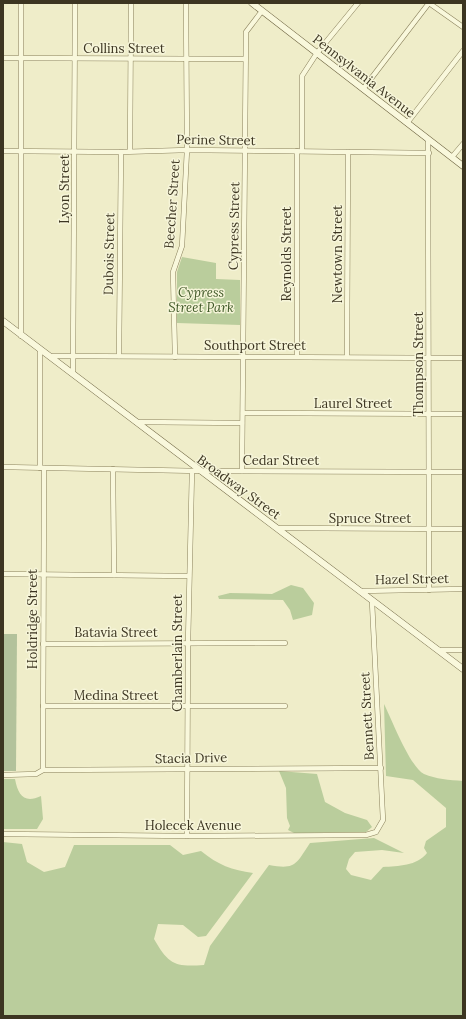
<svg xmlns="http://www.w3.org/2000/svg" width="466" height="1019" viewBox="0 0 466 1019" font-family="Lora,serif">
  <style>
    .green { fill: #bacd9c }
    .cemetery { fill: #b3c29b }
    .lines { fill: none; stroke-linecap: round; stroke-linejoin: round }
    .street-casing { stroke: #8b825d; stroke-width: 5.5 }
    .secondary-casing { stroke: #6d6340; stroke-width: 7 }
    .street { stroke: #f9f8dc; stroke-width: 4.5 }
    .secondary { stroke: #f9f8dc; stroke-width: 6 }
    .labels { text-anchor: middle; dominant-baseline: central; stroke-width: 3; stroke-linejoin: round; paint-order: stroke }
    .street-label { font-size: 13px; fill: #3c3521; stroke: #f6f5d9 }
    .park-label { font-size: 13px; font-style: italic; fill: #3f5827; stroke: #f6f5d9 }
  </style>
  <rect width="100%" height="100%" fill="#efedc9"/>
  <g class="green">
    <polygon points="182,257 216,263 216,279 240,280 240,325 177,323 177,272"/>
    <polygon points="291,585 303,588 314,603 312,615 293,620 290,610 283,600 219,599 218,596 230,593 272,594"/>
    <path d="M384,704C392,720 410,767 424,774C436,779 449,780 463,781V1016H3V842L22,844L27,862L44,872L65,867L74,845H170L183,855L201,851C218,865 232,870 253,873L206,936L198,937L183,925L158,924L154,939C169,965 175,967 204,965L210,946L269,865C296,870 296,864 310,843L374,838L404,853L382,850L355,852L349,859L346,869L351,875L371,880L383,867C398,866 417,866 427,853L424,848L426,841L446,827V808L413,780L386,776Z"/>
    <polygon points="279,771 317,774 325,802 345,813 367,820 372,827 366,832 294,833 288,830 290,826 287,818 286,788"/>
    <path d="M3,779H15C18,795 24,804 41,796L43,819L37,829H3Z"/>
  </g>
  <polygon class="cemetery" points="3,634 17,634 16,771 3,771"/>
  <g class="lines">
    <defs>
      <g id="street">
        <polyline points="429,3 463,27"/>
        <polyline points="3,58 245,59"/>
        <polyline points="363,89 429,3"/>
        <polyline points="407,123 463,51"/>
        <polyline points="428,139 429,590"/>
        <polyline points="3,151 121,152 187,150 429,153"/>
        <polyline points="130,151 131,3"/>
        <polyline points="302,151 302,76 317,53 358,3"/>
        <polyline points="452,157 463,144"/>
        <polyline points="21,336 21,3"/>
        <polyline points="40,350 40,468"/>
        <polyline points="49,356 463,358"/>
        <polyline points="119,356 121,152"/>
        <polyline points="297,356 297,151"/>
        <polyline points="347,356 348,152"/>
        <polyline points="175,357 173,272 182,246 187,150 186,3"/>
        <polyline points="73,374 75,3"/>
        <polyline points="243,413 463,414"/>
        <polyline points="136,422 242,423"/>
        <polyline points="3,467 199,471 463,472"/>
        <polyline points="113,469 114,575"/>
        <polyline points="242,471 246,32 262,11"/>
        <polyline points="277,528 463,529"/>
        <polyline points="3,574 189,576"/>
        <polyline points="361,591 463,589"/>
        <polyline points="43,644 285,643"/>
        <polyline points="438,650 463,650"/>
        <polyline points="43,706 285,706"/>
        <polyline points="43,770 44,468"/>
        <polyline points="3,775 36,774 43,770 381,768"/>
        <polyline points="3,834 187,836 366,835 376,832 383,820 372,602"/>
        <polyline points="187,836 188,643 192,471"/>
      </g>
      <g id="secondary">
        <polyline points="252,3 463,166"/>
        <polyline points="3,321 463,669"/>
      </g>
    </defs>
    <use href="#street" class="street-casing"/>
    <use href="#secondary" class="secondary-casing"/>
    <use href="#street" class="street"/>
    <use href="#secondary" class="secondary"/>
  </g>
  <g class="labels">
    <g class="street-label">
      <text x="124" y="48">Collins Street</text>
      <text transform="translate(364 76) rotate(38)">Pennsylvania Avenue</text>
      <text transform="translate(216 140) rotate(1)">Perine Street</text>
      <text transform="translate(64 189) rotate(-90)">Lyon Street</text>
      <text transform="translate(172 204) rotate(-86)">Beecher Street</text>
      <text transform="translate(234 226) rotate(-89)">Cypress Street</text>
      <text transform="translate(109 254) rotate(-89)">Dubois Street</text>
      <text transform="translate(286 254) rotate(-90)">Reynolds Street</text>
      <text transform="translate(337 254) rotate(-90)">Newtown Street</text>
      <text x="255" y="345">Southport Street</text>
      <text transform="translate(418 364) rotate(-90)">Thompson Street</text>
      <text x="353" y="403">Laurel Street</text>
      <text x="281" y="460">Cedar Street</text>
      <text transform="translate(239 487) rotate(36)">Broadway Street</text>
      <text x="370" y="518">Spruce Street</text>
      <text transform="translate(412 579) rotate(-1)">Hazel Street</text>
      <text transform="translate(32 619) rotate(-90)">Holdridge Street</text>
      <text x="116" y="632">Batavia Street</text>
      <text transform="translate(177 653) rotate(-90)">Chamberlain Street</text>
      <text x="116" y="695">Medina Street</text>
      <text transform="translate(367 716) rotate(-93)">Bennett Street</text>
      <text transform="translate(191 758) rotate(-1)">Stacia Drive</text>
      <text x="193" y="825">Holecek Avenue</text>
    </g>
    <g class="park-label">
      <text x="201" y="292">Cypress<tspan x="201" dy="15">Street Park</tspan></text>
    </g>
  </g>
  <rect width="466" height="1019" fill="none" stroke="#3c3521" stroke-width="8"/>
</svg>
